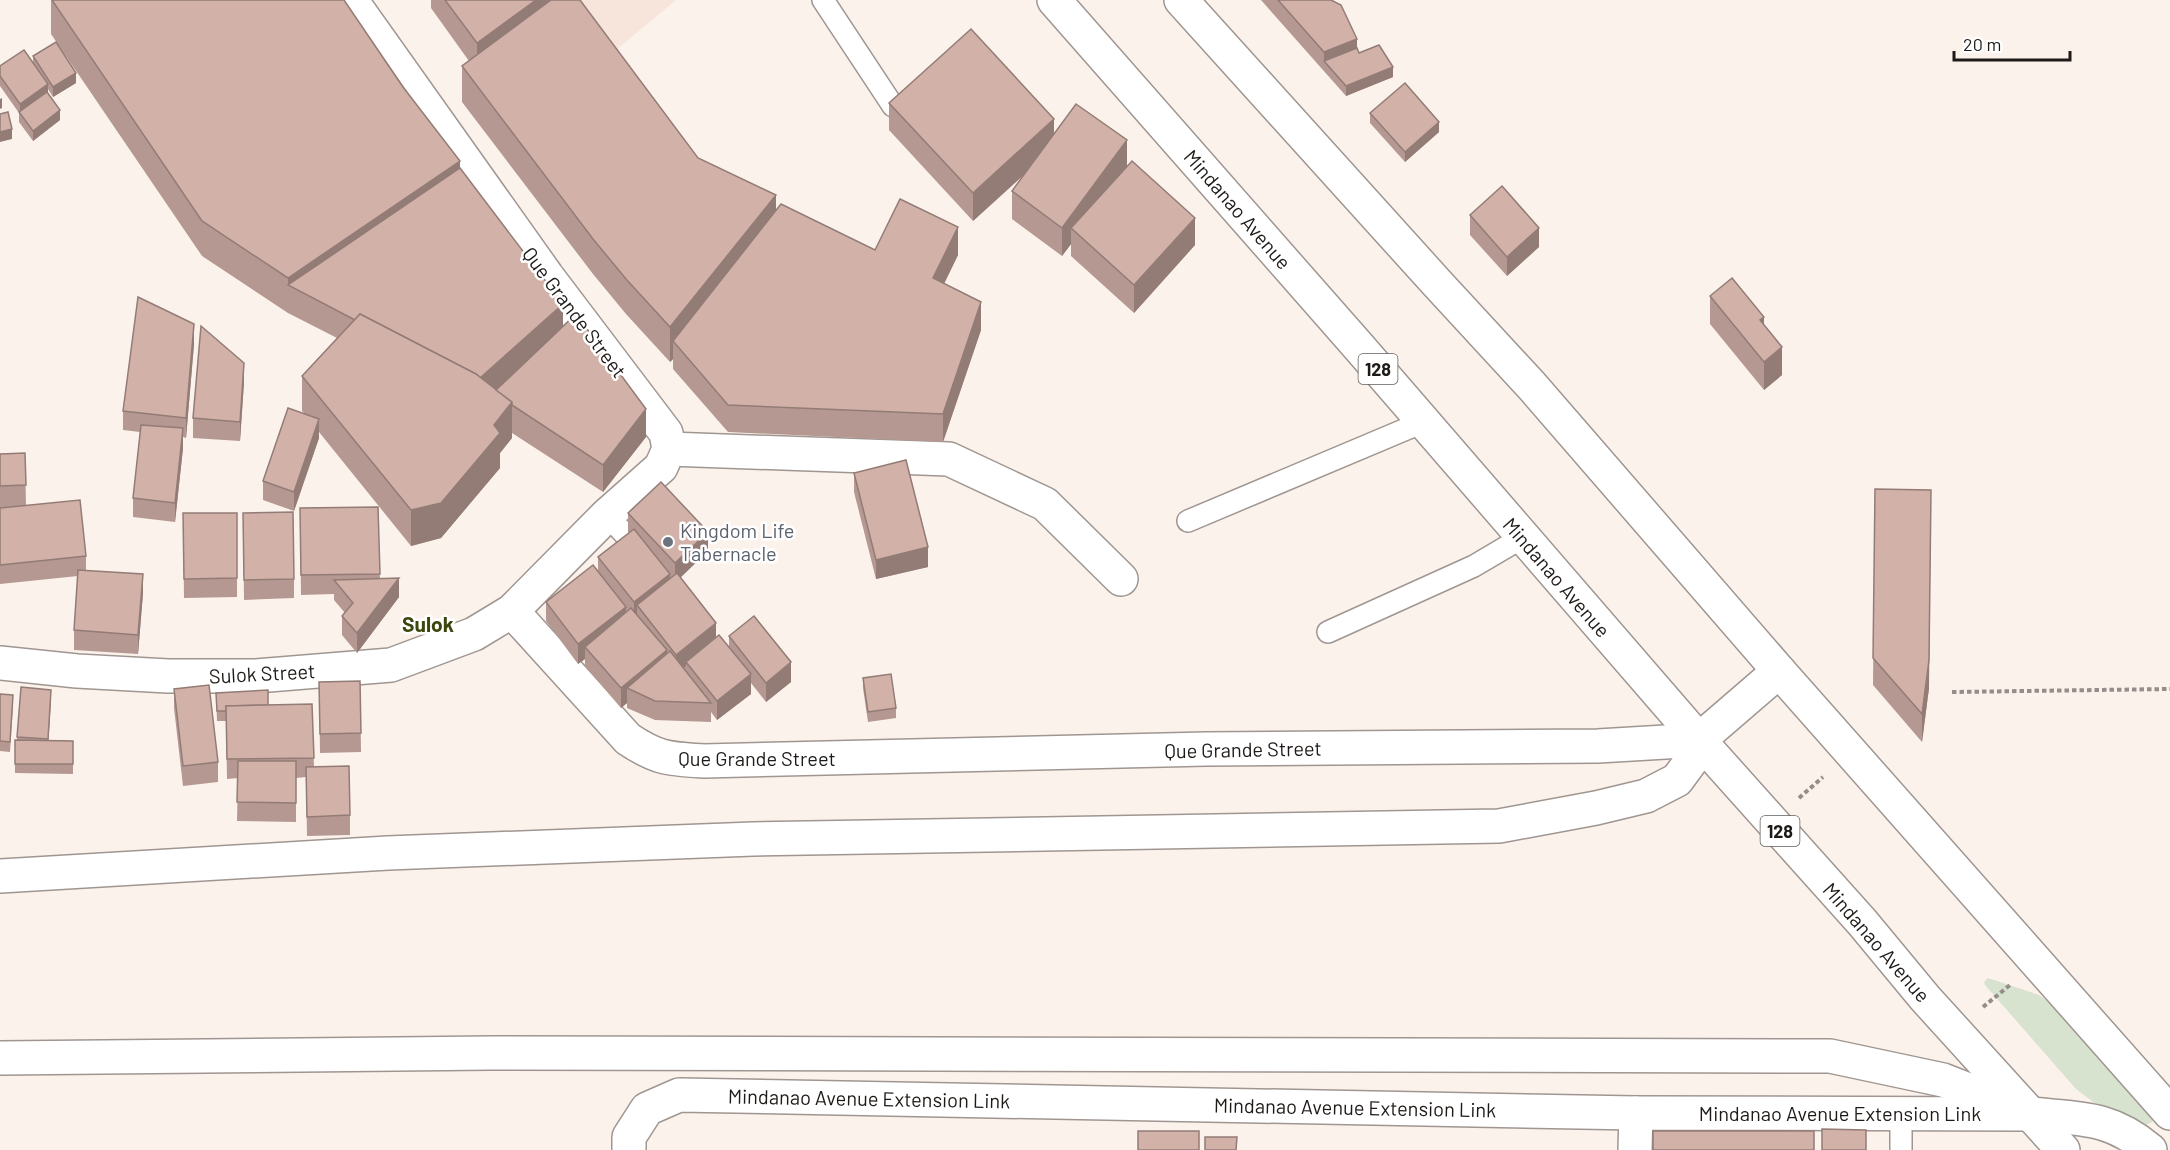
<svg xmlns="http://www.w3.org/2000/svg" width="2170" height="1150" viewBox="0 0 2170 1150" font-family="Barlow,sans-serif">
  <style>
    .built { fill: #f7e5db }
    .green { fill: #d7e2cf }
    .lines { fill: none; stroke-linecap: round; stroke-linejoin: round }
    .lane-casing { stroke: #9f9691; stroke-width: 24 }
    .street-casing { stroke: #9f9691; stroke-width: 36 }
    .secondary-casing { stroke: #9f9691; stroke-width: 36 }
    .primary-casing { stroke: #9f9691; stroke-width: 36 }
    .highway-casing { stroke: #9f9691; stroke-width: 36 }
    .path { stroke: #948d89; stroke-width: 4; stroke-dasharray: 4.5 3; stroke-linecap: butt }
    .lane { stroke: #fff; stroke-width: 21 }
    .street { stroke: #fff; stroke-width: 33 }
    .secondary { stroke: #fff; stroke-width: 33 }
    .primary { stroke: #fff; stroke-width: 33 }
    .highway { stroke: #fff; stroke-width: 33 }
    .wall { fill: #b59891 }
    .shaded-wall { fill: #937c76 }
    .building { fill: #d2b1a9; stroke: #937c76; stroke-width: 1.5 }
    .worship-dot { fill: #6b7280; stroke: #fff; stroke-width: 2 }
    .labels { text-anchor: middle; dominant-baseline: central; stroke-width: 5; stroke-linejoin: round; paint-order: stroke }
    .shield { fill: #fff; stroke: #625f5d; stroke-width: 1.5 }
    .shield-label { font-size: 18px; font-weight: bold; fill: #1e1a18 }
    .street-label { font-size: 20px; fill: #1e1a18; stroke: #fff }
    .worship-label { font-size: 20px; fill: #5b616d; stroke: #fff; text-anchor: start }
    .neighbourhood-label { font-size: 21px; font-weight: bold; fill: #3d470d; stroke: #fff }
  </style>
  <rect width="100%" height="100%" fill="#fcf2ec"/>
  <polygon class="built" points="556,0 676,0 604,60"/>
  <polygon class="green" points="1988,978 2039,995 2062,1012 2154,1118 2152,1122 2144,1126 2140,1125 2096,1104 2076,1089 1985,985 1984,982"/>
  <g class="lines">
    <defs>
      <g id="lane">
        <polyline points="823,0 893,106"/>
        <polyline points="607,515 645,556"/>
        <polyline points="1188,521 1423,422"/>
        <polyline points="1328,632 1474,566 1523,537"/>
        <polyline points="1901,1113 1901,1150"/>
      </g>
      <g id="street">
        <polyline points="669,449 949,459 1045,504 1121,579"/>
        <polyline points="629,1150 629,1137 647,1109 679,1095 1636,1113"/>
      </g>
      <g id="secondary">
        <path d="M512,611L628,739C658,759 669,759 704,761L1206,749L1598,746L1699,740L1779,671"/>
        <polyline points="0,663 77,671 168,676 256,676 391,665 474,634 512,611 607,515 661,467 669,449 666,433 547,276 351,0"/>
        <polyline points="1635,1150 1636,1113 2029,1114"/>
      </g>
      <g id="primary">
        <polyline points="1054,0 1359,347 1699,740 1862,922 1925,998 2063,1150"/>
        <polyline points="1181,0 1436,282 1532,386 1779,671 2170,1113"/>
        <path d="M2030,1114C2080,1119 2110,1116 2150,1150"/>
      </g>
      <g id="highway">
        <polyline points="0,876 388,853 753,839 1499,826 1596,808 1646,796 1677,780 1691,761 1699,740"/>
        <polyline points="0,1058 491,1053 1830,1056 1943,1080 2030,1114"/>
      </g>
    </defs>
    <use href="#lane" class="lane-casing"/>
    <use href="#street" class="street-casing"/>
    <use href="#secondary" class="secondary-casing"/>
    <use href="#primary" class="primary-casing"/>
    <use href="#highway" class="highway-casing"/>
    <g class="path">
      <polyline points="1952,692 2170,689"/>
      <polyline points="1799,798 1823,777"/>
      <polyline points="1983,1007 2010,985"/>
    </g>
    <use href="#lane" class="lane"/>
    <use href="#street" class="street"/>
    <use href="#secondary" class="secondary"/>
    <use href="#primary" class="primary"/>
    <use href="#highway" class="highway"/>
  </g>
  <g class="wall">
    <polygon points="51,0 344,0 460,168 563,326 646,437 603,492 512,433 512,438 500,453 500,468 441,538 411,546 319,432 319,438 294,511 263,500 263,481 305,414 302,411 302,376 337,338 288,313 202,256 51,34"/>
    <polygon points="431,0 580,0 698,158 776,211 875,250 958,255 944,284 981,330 943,442 728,432 673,369 673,359 670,362 626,314 593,274 462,102 462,66 469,61 431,8"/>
    <polygon points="1261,0 1331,0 1359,53 1393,77 1346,96"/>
    <polygon points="33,56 76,83 53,97 48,89 48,93 60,120 33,141 19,122 19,113 0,86 0,66 33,64"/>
    <polygon points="889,103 1054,134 1127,167 1195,245 1134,313 1071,256 1071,244 1062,256 1012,219 1012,191 1026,173 973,221 889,130"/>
    <polygon points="1370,113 1439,132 1405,162 1370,123"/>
    <polygon points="1470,215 1539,247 1507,276 1470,235"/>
    <polygon points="1710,296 1764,326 1782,375 1764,390 1710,324"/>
    <polygon points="194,344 186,438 183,437 183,448 175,522 133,517 133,498 140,432 123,430 123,411"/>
    <polygon points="244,382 240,441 193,438 193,418"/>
    <polygon points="25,453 26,506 86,556 86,570 143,593 138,654 74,650 74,630 78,576 0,584 0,454"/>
    <polygon points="854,473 928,567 876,579 854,492"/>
    <polygon points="1875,489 1929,688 1922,742 1873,685"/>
    <polygon points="378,507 380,579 399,597 357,653 342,635 342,616 345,613 334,600 334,594 301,595 300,508"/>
    <polygon points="183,513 237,513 237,597 184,598"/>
    <polygon points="243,513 294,579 294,598 244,600"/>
    <polygon points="628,513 708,551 680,577 716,637 729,648 729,636 791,682 766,702 751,683 751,694 717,720 711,712 711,722 655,720 627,708 627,703 621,708 585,666 585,659 578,664 546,621 546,602 598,572 598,557 629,534 628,532"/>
    <polygon points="863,678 896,708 896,718 868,722 863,688"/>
    <polygon points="360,681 361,752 320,753 319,682"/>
    <polygon points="21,687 51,699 48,740 73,741 73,774 15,773 15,740 17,740"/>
    <polygon points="174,689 218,762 218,782 183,786 174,708"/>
    <polygon points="216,693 268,705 312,704 314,767 350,815 350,835 307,836 306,777 296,778 296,822 237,821 238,778 227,779 226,721 217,721"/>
    <polygon points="0,694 13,705 10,752 0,751"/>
  </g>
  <g class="shaded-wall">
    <polygon points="536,0 552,0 477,70 477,43"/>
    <polygon points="1357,39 1357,58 1324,61 1324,71 1324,52"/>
    <polygon points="1393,67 1393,77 1346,96 1346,86"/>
    <polygon points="76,73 76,83 53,97 53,87"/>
    <polygon points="48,84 48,94 20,114 20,104"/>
    <polygon points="2,98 2,108 0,109 0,99"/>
    <polygon points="60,110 60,120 33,141 33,131"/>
    <polygon points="1054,119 1054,147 973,221 973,193"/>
    <polygon points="1439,122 1439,132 1405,162 1405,152"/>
    <polygon points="12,129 12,139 0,142 0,132"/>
    <polygon points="1127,140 1127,168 1071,228 1071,244 1062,256 1062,228"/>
    <polygon points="460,161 460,196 288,285 288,278"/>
    <polygon points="776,195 776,231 673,341 673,359 670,362 670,327"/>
    <polygon points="1195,218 1195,245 1134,313 1134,285"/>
    <polygon points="958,227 958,255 933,306 933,278"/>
    <polygon points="1539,228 1539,247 1507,276 1507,257"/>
    <polygon points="981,302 981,330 943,442 943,414"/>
    <polygon points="563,304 563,332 494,393 476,382"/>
    <polygon points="1764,317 1764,344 1760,320"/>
    <polygon points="194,324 194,344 186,438 186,418"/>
    <polygon points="1782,347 1782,375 1764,390 1764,362"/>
    <polygon points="244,363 244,382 240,441 240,422"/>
    <polygon points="512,402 512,438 500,453 500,468 441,538 411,546 411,510 494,425"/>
    <polygon points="646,409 646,437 603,492 603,465"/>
    <polygon points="319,419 319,438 294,511 294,492"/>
    <polygon points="183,428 183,448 175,522 175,503"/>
    <polygon points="1931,490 1929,688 1922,742 1922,714"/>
    <polygon points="708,532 708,551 675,583 675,563"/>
    <polygon points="928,547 928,567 876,579 876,560"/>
    <polygon points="143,574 143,593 138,654 138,635"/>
    <polygon points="670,574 670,593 637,605 637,619 634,621 634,602"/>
    <polygon points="399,578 399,597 357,653 357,633"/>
    <polygon points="626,607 626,626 585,647 585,659 578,664 578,644"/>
    <polygon points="716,623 716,642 686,662 686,666 676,674 676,655"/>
    <polygon points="667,650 667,669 627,688 627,703 621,708 621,688"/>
    <polygon points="791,662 791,682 766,702 766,683"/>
    <polygon points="751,674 751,694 717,720 717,701"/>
    <polygon points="51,690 51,699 48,749 48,739"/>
  </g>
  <g class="building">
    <polygon points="52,0 344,0 403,87 460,161 288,278 202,221"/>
    <polygon points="445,0 536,0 477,43"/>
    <polygon points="551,0 580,0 698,158 776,195 670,327 626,279 593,239 462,66"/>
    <polygon points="1278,0 1331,0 1341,5 1357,39 1324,52"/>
    <polygon points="971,29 1054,119 973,193 889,103"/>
    <polygon points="56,42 76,73 53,87 33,56"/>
    <polygon points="1379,45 1393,67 1346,86 1324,61 1357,48 1359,53"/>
    <polygon points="24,50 48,84 20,104 0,76 0,66"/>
    <polygon points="1405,83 1439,122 1405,152 1370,113"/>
    <polygon points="47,92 60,110 33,131 19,112"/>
    <polygon points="1076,104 1127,140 1062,228 1012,191"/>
    <polygon points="8,112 12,129 0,132 0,114"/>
    <polygon points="1132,161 1195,218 1134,285 1071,228"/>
    <polygon points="460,168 563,304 480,378 476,374 360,314 355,320 288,285"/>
    <polygon points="1502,186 1539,228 1507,257 1470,215"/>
    <polygon points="900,199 958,227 933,278 981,302 943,414 728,405 673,341 781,204 875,250"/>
    <polygon points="1732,278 1764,317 1760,320 1782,347 1764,362 1710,296"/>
    <polygon points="138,297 194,324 186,418 123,411"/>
    <polygon points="360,314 476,374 512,402 494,425 500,433 441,503 411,510 302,376"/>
    <polygon points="576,314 646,409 603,465 512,405 512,402 496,390"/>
    <polygon points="201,326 244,363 240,422 193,418"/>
    <polygon points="288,408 319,419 294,492 263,481"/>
    <polygon points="141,425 183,428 175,503 133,498"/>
    <polygon points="25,453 26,485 0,486 0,454"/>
    <polygon points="906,460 928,547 876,560 854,473"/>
    <polygon points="661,482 708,532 675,563 628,513"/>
    <polygon points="1875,489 1931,490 1929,660 1922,714 1873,658"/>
    <polygon points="80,500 86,556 0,565 0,508"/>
    <polygon points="378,507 380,574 301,575 300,508"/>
    <polygon points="293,512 294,579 244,580 243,513"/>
    <polygon points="183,513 237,513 237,578 184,579"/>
    <polygon points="634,529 670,574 634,602 598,557"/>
    <polygon points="593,565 626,607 578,644 546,602"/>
    <polygon points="78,570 143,574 138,635 74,630"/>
    <polygon points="677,573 716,623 676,655 637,605"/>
    <polygon points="399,578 357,633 342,616 353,603 334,580"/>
    <polygon points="631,608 667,650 621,688 585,647"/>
    <polygon points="754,616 791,662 766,683 729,636"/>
    <polygon points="719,635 751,674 717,701 686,662"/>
    <polygon points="670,651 711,703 655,701 627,688"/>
    <polygon points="891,674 896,708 868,712 863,678"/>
    <polygon points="360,681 361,733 320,734 319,682"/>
    <polygon points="209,685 218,762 183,766 174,689"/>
    <polygon points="21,687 51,690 48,739 17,737"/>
    <polygon points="268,690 268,705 226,706 226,711 217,711 216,693"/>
    <polygon points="0,694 13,695 10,742 0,741"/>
    <polygon points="312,704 314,758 227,759 226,706"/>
    <polygon points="15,740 73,741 73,764 15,764"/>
    <polygon points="238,761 296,761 296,803 237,802"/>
    <polygon points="349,766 350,815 307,817 306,767"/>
    <polygon points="1822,1129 1866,1130 1866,1150 1822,1150"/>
    <rect x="1138" y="1131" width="61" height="19"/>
    <rect x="1653" y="1131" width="161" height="19"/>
    <polygon points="1205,1137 1237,1137 1236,1150 1205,1150"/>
  </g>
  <circle class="worship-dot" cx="668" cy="542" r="6"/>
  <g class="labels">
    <g class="shield">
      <rect x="1358.5" y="354" width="39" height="30" rx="4.5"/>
      <rect x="1760.5" y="816" width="39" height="30" rx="4.5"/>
    </g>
    <g class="shield-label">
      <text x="1378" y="369">128</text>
      <text x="1780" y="831">128</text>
    </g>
    <g class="street-label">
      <text transform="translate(1238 209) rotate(49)">Mindanao Avenue</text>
      <text transform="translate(575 312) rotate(53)">Que Grande Street</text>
      <text transform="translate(1557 577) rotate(49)">Mindanao Avenue</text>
      <text transform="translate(262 673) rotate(-3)">Sulok Street</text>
      <text transform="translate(1243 749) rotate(-1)">Que Grande Street</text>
      <text x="757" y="758">Que Grande Street</text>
      <text transform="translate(1877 942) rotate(49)">Mindanao Avenue</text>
      <text transform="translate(869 1098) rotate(1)">Mindanao Avenue Extension Link</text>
      <text transform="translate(1355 1107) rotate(1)">Mindanao Avenue Extension Link</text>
      <text x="1840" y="1113">Mindanao Avenue Extension Link</text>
    </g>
    <g class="worship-label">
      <text x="680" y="530">Kingdom Life<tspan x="680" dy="23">Tabernacle</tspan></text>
    </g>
    <g class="neighbourhood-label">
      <text x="428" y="623">Sulok</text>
    </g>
  </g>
  <path d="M1954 51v9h116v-9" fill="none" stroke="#1e1a18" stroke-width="3"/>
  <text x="1963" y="51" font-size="18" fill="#1e1a18" stroke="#ffffff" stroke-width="4.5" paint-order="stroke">20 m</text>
</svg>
